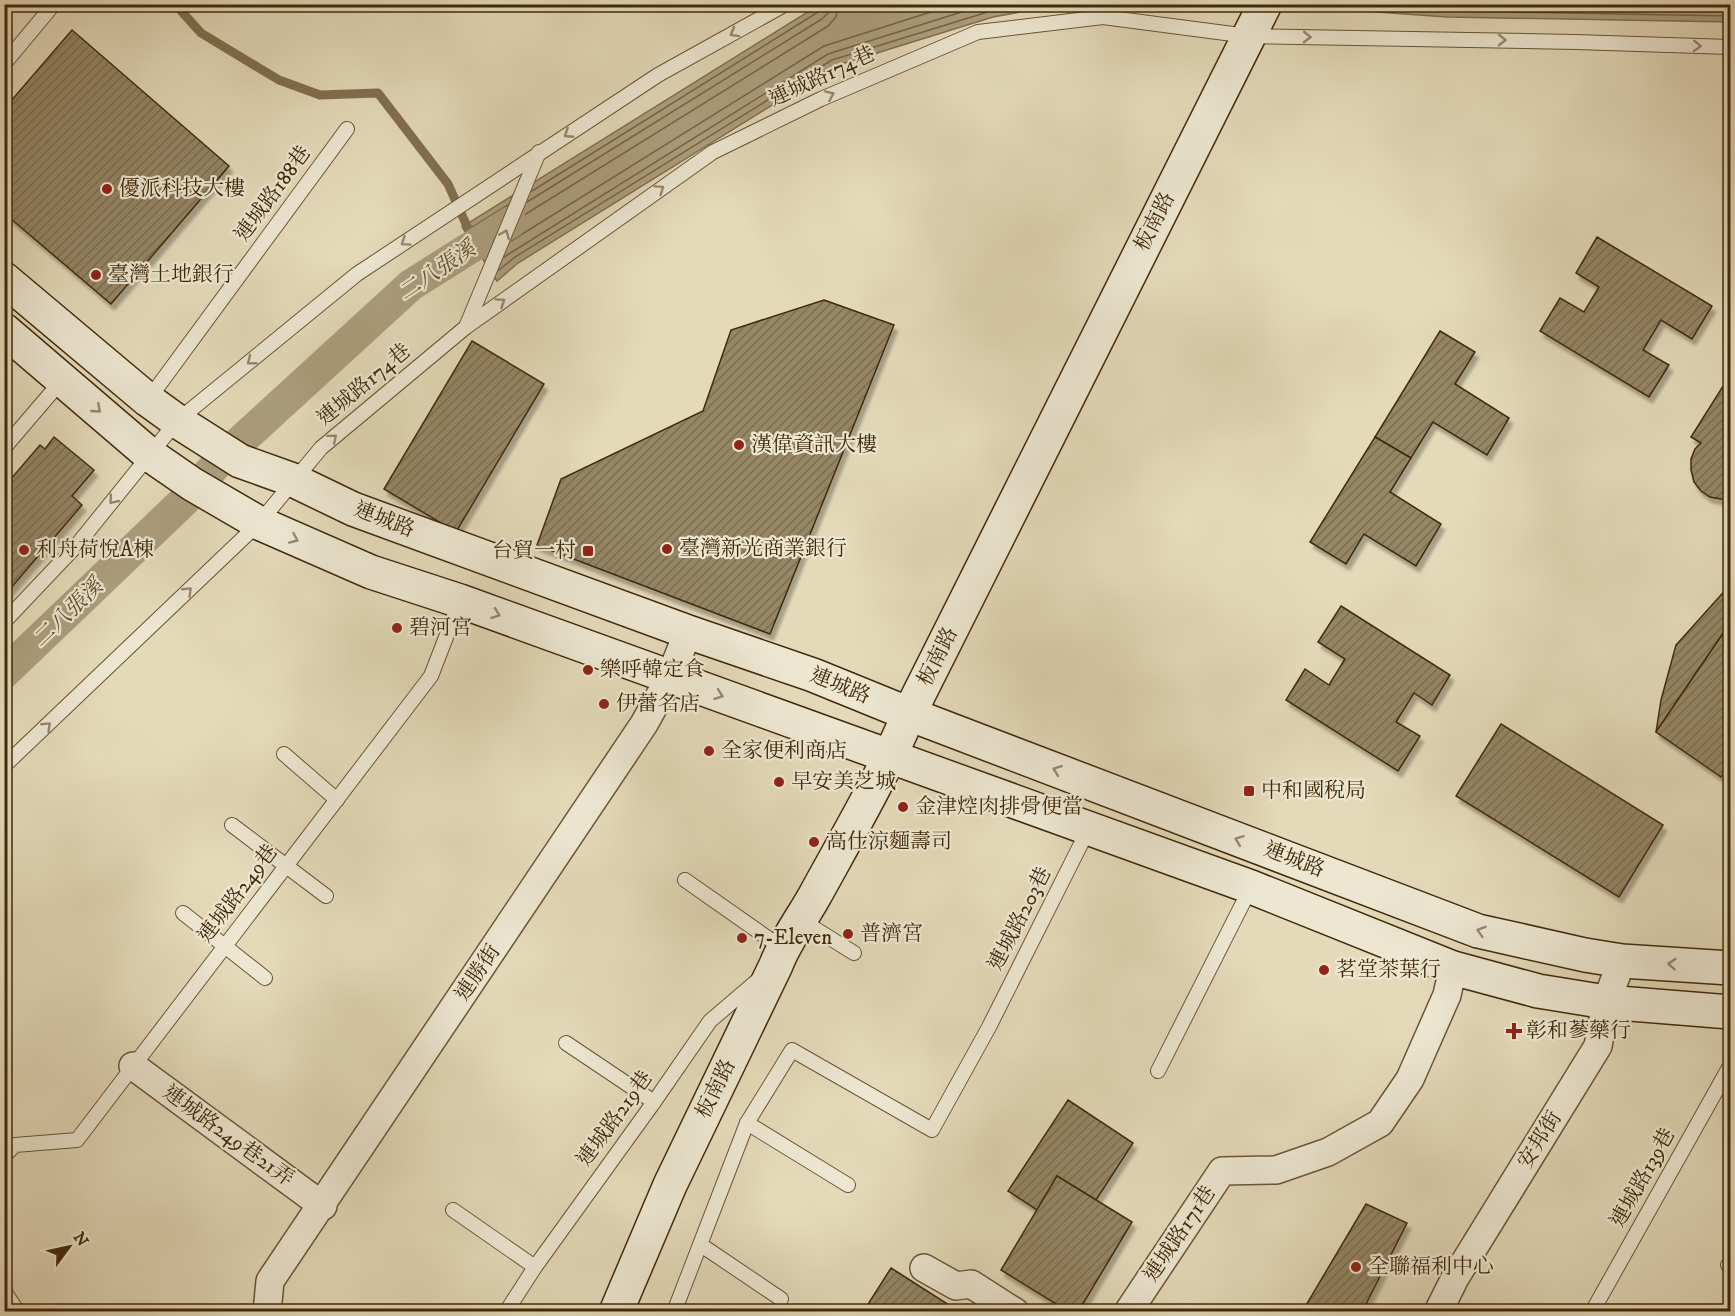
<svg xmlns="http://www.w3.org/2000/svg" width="1735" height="1316" viewBox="0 0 1735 1316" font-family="'IM FELL DW Pica','Noto Serif TC',serif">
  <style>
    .water { fill: #ac9e7e; stroke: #817050; stroke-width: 1.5 }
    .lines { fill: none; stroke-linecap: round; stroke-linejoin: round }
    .shore { stroke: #766444; stroke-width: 1.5 }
    .stream { stroke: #817050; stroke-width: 9 }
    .canal { stroke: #ac9e7e; stroke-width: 32 }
    .building { fill: url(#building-hatch); stroke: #402a0a; stroke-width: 1.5; filter: url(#shadow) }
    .lane-casing { stroke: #695636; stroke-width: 16 }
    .street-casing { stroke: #695636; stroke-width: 30 }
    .secondary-casing { stroke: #402a0a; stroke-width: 36 }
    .lane { stroke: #ede7d2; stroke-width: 14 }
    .street { stroke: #ede7d2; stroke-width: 27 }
    .secondary { stroke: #ede7d2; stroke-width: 33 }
    .oneway { stroke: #96886e }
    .poi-dot { fill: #8f2418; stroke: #ede7d2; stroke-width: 2 }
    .labels { text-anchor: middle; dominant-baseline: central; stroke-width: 4.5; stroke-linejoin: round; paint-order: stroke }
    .street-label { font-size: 21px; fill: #402a0a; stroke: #ede7d2 }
    .poi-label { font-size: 21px; fill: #402a0a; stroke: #ede7d2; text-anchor: start }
    .water-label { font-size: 22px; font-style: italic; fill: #604d2d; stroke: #ede7d2 }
  </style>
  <defs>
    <pattern id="building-hatch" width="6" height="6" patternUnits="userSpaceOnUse" patternTransform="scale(1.5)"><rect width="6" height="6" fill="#958666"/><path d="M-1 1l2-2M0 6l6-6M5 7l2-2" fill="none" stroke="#7b6e52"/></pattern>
    <filter id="shadow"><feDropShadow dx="3.5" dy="6" stdDeviation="1.5" flood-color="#0004"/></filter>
  </defs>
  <rect width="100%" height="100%" fill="#e4daba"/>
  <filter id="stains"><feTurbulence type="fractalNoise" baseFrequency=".00333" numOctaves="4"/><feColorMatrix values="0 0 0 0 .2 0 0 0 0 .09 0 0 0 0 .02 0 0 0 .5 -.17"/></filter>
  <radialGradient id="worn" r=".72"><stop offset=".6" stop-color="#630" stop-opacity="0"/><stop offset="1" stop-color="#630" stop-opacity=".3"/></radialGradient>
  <g class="water">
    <polygon points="1730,4 1730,22 1447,17 1278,5"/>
    <polygon points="819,5 1058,5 993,17 835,66 518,263 497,281 462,227"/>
  </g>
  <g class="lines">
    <g class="shore">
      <polyline points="1356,4 1447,11 1730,16"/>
      <polyline points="1483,4 1730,8"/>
      <polyline points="532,191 818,12 821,4"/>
      <polyline points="527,202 822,19 828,13 829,4"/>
      <polyline points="521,217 828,26 836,17 838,4"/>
      <polyline points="511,241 824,46 956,4"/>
      <polyline points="487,255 471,228 508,205"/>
      <polyline points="504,257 828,54 987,4"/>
      <polyline points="499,270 515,257 832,60 991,11 1026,4"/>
    </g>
    <polyline class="stream" points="175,4 201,33 279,80 320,95 378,93 448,184 470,233"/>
    <polyline class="canal" points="4,673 185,500 222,458 411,285 511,222"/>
  </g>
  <g class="building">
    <polygon points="72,30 229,166 111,304 4,213 4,109"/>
    <polygon points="1597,237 1712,306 1692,339 1661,320 1643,350 1669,365 1649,397 1540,331 1560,298 1584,312 1599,287 1576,273"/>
    <polygon points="824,300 894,325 770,634 537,545 561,479 703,411 731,330"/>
    <polygon points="1440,331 1475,352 1455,384 1509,418 1487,455 1433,422 1411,458 1375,437"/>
    <polygon points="472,341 544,384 456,532 384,489"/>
    <polygon points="1730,375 1730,498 1721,499 1710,497 1701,491 1694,482 1691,470 1691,459 1695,449 1701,443 1691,437"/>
    <polygon points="54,437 94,470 72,496 82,505 4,596 4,487 40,445 45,449"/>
    <polygon points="1375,437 1411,458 1390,492 1441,524 1416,566 1364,534 1346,564 1310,542"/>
    <polygon points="1730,585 1730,623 1656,732 1661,700 1676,645"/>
    <polygon points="1341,606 1450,675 1432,705 1414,693 1396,722 1420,736 1398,771 1286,700 1305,669 1329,685 1345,659 1318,642"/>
    <polygon points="1730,623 1730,764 1721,777 1656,732"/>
    <polygon points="1501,724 1663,825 1619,897 1456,796"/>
    <polygon points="1068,1100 1133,1143 1096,1200 1057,1176 1037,1210 1008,1191"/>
    <polygon points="1057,1176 1132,1222 1078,1312 1069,1312 1001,1270"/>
    <polygon points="1366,1204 1407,1223 1362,1312 1302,1312"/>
    <polygon points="891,1268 960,1312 863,1312"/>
  </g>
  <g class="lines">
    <defs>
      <g id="lane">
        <polyline points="4,64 54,4"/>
        <polyline points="466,327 539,152"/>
        <polyline points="148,400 347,129"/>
        <polyline points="4,448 63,379"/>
        <polyline points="4,622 77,545 177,421 357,274 658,75 786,4"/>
        <polyline points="284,754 337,800"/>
        <polyline points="4,766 259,523 321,448 466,327 713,152 821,99 978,32 1103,17 1248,36 1576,42 1730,47"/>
        <polyline points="232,825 326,896"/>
        <polyline points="685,880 782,948"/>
        <polyline points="183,913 265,978"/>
        <polyline points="801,920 854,953"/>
        <polyline points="566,1043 654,1102"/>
        <polyline points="1158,1071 1251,887"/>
        <polyline points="747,1123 848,1185"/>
        <polyline points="4,1156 15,1145 77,1140 431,676 460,601"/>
        <polyline points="453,1210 535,1267"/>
        <polyline points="701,1245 781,1299"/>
        <polyline points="1728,1265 1730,1266"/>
        <polyline points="4,1291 18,1312"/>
        <polyline points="506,1312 535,1267 654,1102 710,1021 758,980"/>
        <polyline points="674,1312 747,1123 792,1050 932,1130 989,1027 1088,830"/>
        <polyline points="1592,1312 1730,1066"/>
      </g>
      <g id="street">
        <polyline points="133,1066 323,1206"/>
        <polyline points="924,1268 956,1286 971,1284 1015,1312"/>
        <polyline points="267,1312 270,1281 644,724 670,677 688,632"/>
        <polyline points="1128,1312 1222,1171 1276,1170 1328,1152 1380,1123 1410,1079 1447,995 1453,968"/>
        <polyline points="1438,1312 1455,1278 1598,1046 1606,1002 1622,961"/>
      </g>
      <g id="secondary">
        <polyline points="4,279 148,400 177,421 240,461 293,480 353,509 688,632 813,675 909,714 1478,931 1585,955 1622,961 1730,968"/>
        <polyline points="4,330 150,455 192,484 259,523 371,572 460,601 1251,887 1453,968 1538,991 1606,1002 1730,1012"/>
        <path d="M616,1312L670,1185L776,965C785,941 801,920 814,897C847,837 882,777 909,714L1265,4"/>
      </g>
    </defs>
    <use href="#lane" class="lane-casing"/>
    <use href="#street" class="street-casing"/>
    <use href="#secondary" class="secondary-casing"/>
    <use href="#lane" class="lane"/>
    <use href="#street" class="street"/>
    <use href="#secondary" class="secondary"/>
  </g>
  <defs><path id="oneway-chevron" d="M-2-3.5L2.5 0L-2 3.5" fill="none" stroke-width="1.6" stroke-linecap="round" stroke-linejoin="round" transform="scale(1.5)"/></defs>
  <g class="oneway">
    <use href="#oneway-chevron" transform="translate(734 33) rotate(151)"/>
    <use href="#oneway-chevron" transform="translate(1307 37) rotate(1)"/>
    <use href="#oneway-chevron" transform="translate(1502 40) rotate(1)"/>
    <use href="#oneway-chevron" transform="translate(1697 46) rotate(2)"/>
    <use href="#oneway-chevron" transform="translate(830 95) rotate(-23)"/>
    <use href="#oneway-chevron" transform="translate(568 134) rotate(147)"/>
    <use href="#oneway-chevron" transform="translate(660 189) rotate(-35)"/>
    <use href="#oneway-chevron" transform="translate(505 234) rotate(-67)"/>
    <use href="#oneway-chevron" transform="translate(405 242) rotate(146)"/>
    <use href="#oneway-chevron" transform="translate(501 302) rotate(-35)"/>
    <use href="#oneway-chevron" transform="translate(251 361) rotate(141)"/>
    <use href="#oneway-chevron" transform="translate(97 409) rotate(41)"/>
    <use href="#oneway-chevron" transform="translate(333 438) rotate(-40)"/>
    <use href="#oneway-chevron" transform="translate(113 500) rotate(129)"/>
    <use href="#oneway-chevron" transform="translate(294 539) rotate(24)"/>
    <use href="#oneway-chevron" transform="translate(188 591) rotate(-44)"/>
    <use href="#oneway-chevron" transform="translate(496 614) rotate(20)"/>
    <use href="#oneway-chevron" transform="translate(719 695) rotate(20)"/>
    <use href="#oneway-chevron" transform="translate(47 726) rotate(-44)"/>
    <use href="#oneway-chevron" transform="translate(1057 770) rotate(-159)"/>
    <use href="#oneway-chevron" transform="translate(1239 840) rotate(-159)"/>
    <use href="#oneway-chevron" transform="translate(1481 931) rotate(-163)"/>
    <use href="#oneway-chevron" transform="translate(1672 964) rotate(-176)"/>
  </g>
  <g class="poi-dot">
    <circle cx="107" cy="189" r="6"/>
    <circle cx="96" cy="275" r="6"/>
    <circle cx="739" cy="445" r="6"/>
    <circle cx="667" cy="549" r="6"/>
    <circle cx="24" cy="550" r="6"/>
    <rect x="582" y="545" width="12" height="12" rx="3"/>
    <circle cx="397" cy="628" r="6"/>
    <circle cx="588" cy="670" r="6"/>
    <circle cx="604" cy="704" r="6"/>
    <circle cx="709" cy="751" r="6"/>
    <circle cx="779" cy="782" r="6"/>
    <rect x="1243" y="785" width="12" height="12" rx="3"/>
    <circle cx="903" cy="807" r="6"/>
    <circle cx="814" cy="842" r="6"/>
    <circle cx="848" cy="934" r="6"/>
    <circle cx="742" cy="938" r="6"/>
    <circle cx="1324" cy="970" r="6"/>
    <path d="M1511 1022h6v6h6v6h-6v6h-6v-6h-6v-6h6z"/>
    <circle cx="1356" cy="1267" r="6"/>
  </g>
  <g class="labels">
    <g class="street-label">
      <text transform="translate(822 77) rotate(-25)">連城路174巷</text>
      <text transform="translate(273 194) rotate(-54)">連城路188巷</text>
      <text transform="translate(1155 222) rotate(-63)">板南路</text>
      <text transform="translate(364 385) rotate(-40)">連城路174巷</text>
      <text transform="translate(384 520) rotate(21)">連城路</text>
      <text transform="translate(938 657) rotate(-63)">板南路</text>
      <text transform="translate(840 686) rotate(22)">連城路</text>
      <text transform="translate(1294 860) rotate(21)">連城路</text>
      <text transform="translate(238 894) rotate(-53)">連城路249巷</text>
      <text transform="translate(1020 919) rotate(-63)">連城路203巷</text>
      <text transform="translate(478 973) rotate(-56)">連勝街</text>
      <text transform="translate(716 1089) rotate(-64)">板南路</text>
      <text transform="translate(615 1119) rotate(-54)">連城路219巷</text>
      <text transform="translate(228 1136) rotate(36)">連城路249巷21弄</text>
      <text transform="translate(1540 1140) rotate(-58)">安邦街</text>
      <text transform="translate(1643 1178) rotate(-61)">連城路139巷</text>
      <text transform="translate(1180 1234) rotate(-56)">連城路171巷</text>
    </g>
    <g class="poi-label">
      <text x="119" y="189">優派科技大樓</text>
      <text x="108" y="275">臺灣土地銀行</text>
      <text x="751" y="445">漢偉資訊大樓</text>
      <text x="679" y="549">臺灣新光商業銀行</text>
      <text x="36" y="550">利舟荷悅A棟</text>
      <text x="576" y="551" text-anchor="end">台貿一村</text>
      <text x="409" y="628">碧河宮</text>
      <text x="600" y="670">樂呼韓定食</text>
      <text x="616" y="704">伊蕾名店</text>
      <text x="721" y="751">全家便利商店</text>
      <text x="791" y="782">早安美芝城</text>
      <text x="1261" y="791">中和國稅局</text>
      <text x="915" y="807">金津焢肉排骨便當</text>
      <text x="826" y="842">高仕涼麵壽司</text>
      <text x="860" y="934">普濟宮</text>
      <text x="754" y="938">7-Eleven</text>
      <text x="1336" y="970">茗堂茶葉行</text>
      <text x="1526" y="1031">彰和蔘藥行</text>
      <text x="1368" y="1267">全聯福利中心</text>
    </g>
    <g class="water-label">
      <text transform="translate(437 271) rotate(-34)">二八張溪</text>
      <text transform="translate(68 613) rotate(-44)">二八張溪</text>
    </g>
  </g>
  <rect width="1735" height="1316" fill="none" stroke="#e4daba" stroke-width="24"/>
  <rect x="6" y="6" width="1723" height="1304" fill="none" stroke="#402a0a" stroke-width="3"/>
  <rect x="12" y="12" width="1711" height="1292" fill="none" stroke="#402a0a" stroke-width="1.5"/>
  <g transform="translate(69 1247) rotate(57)" stroke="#ede7d2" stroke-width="4.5" paint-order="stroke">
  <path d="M0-4.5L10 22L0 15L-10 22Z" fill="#402a0a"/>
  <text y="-9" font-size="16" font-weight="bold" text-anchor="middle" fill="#402a0a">N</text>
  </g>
  <rect width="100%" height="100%" filter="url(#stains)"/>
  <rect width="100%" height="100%" fill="url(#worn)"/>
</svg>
